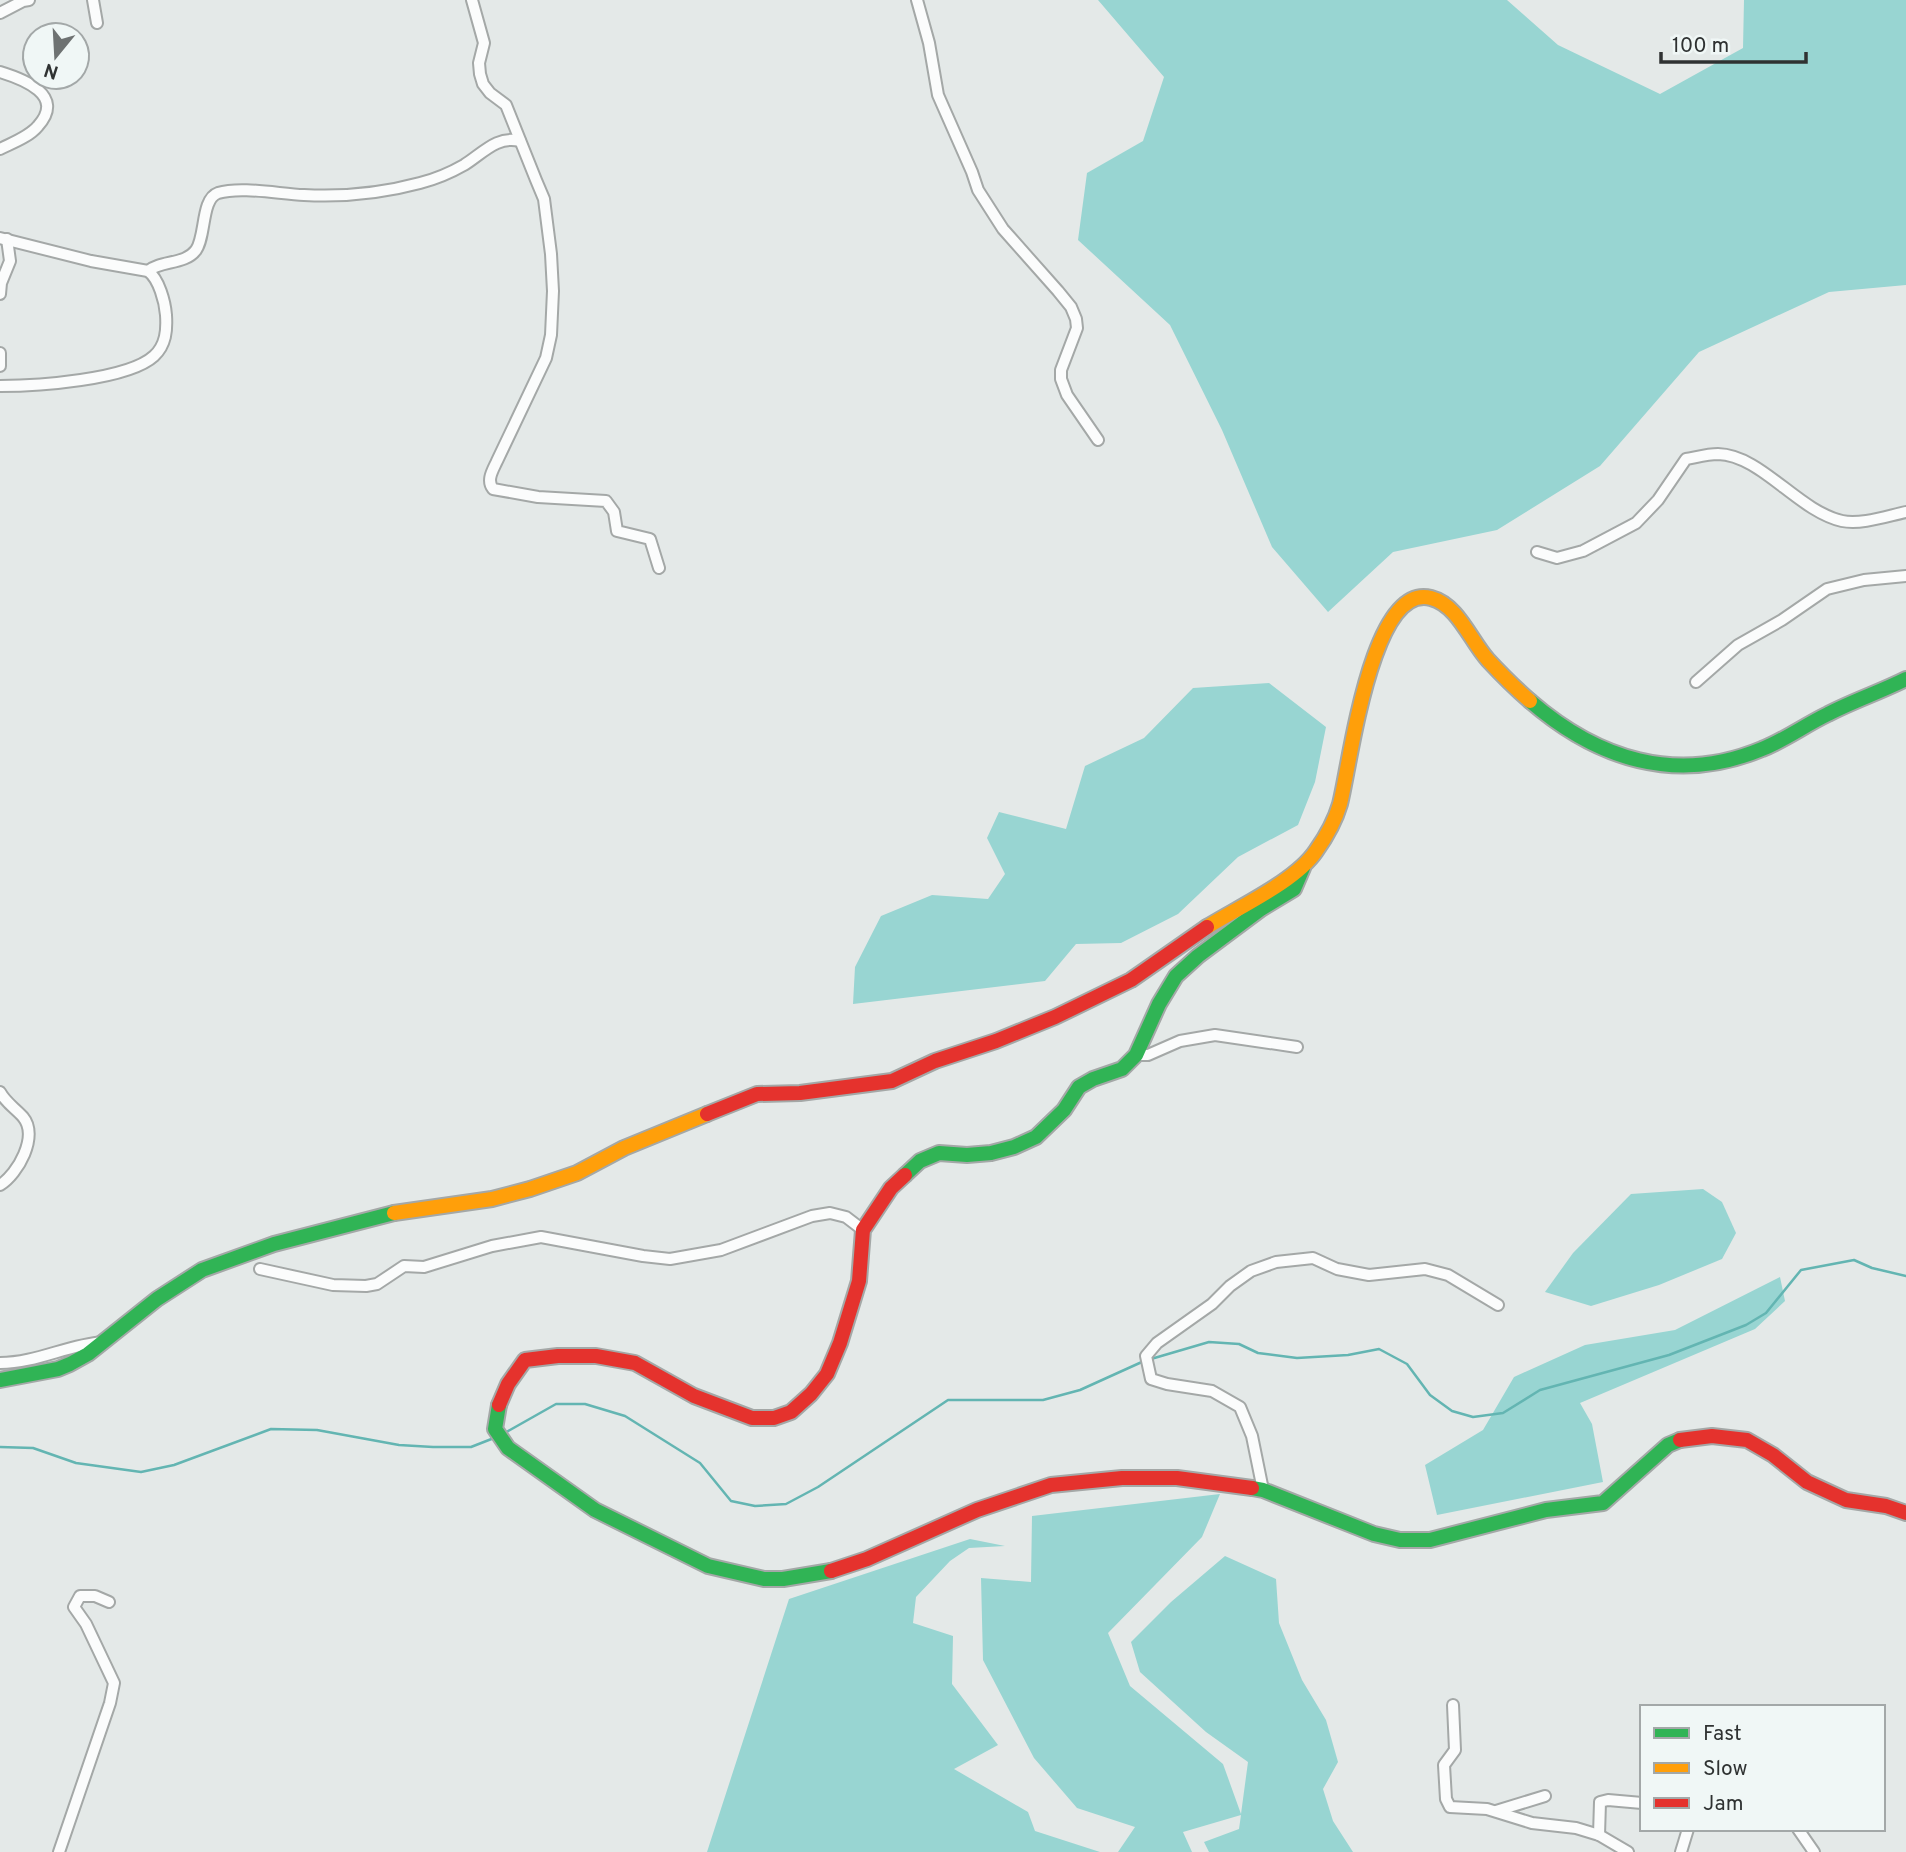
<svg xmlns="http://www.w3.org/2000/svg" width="1906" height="1852" viewBox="0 0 1906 1852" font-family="Overpass,sans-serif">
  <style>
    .forest { fill: #98d5d2 }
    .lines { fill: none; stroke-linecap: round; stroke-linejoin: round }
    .stream { stroke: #63b5b2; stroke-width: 2.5 }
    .street-casing { stroke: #a4a8a7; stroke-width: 14 }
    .fast-casing { stroke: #a4a8a7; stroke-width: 18 }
    .slow-casing { stroke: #a4a8a7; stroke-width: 18 }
    .jam-casing { stroke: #a4a8a7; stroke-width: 18 }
    .street { stroke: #fbfcfc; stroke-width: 10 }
    .fast { stroke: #30b455; stroke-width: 14 }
    .slow { stroke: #ff9f0a; stroke-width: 14 }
    .jam { stroke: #e5322d; stroke-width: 14 }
  </style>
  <rect width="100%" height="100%" fill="#e4e9e8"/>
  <g class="forest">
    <polygon points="1098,0 1507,0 1558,45 1660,94 1743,48 1744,0 1906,0 1906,285 1829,292 1699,352 1600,466 1497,530 1393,552 1328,612 1272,547 1222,430 1170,325 1078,240 1087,173 1143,141 1164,77"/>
    <polygon points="1269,683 1326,727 1315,782 1298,825 1238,857 1178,914 1121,943 1076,944 1045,981 853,1004 855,967 881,916 932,895 988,899 1005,874 987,838 999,812 1066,829 1085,766 1144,738 1193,688"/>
    <polygon points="1703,1189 1722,1202 1736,1233 1722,1259 1659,1285 1591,1306 1545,1292 1573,1253 1631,1194"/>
    <polygon points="1780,1277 1785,1301 1755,1329 1580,1403 1592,1424 1603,1482 1437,1515 1425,1465 1483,1430 1514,1377 1585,1345 1675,1330"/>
    <polygon points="1220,1494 1202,1537 1108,1633 1130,1686 1223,1764 1241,1814 1248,1762 1206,1732 1140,1672 1131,1642 1171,1602 1225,1556 1276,1579 1279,1623 1302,1680 1326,1720 1338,1762 1323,1789 1333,1821 1353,1852 1209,1852 1204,1842 1239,1829 1241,1815 1183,1832 1192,1852 1118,1852 1135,1827 1077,1808 1034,1758 983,1660 981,1578 1031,1582 1032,1516"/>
    <polygon points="970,1539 1005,1546 969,1548 950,1561 916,1597 913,1623 953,1636 952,1684 998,1745 954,1769 1028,1812 1035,1831 1100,1852 707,1852 789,1599"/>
  </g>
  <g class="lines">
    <g class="stream">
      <polyline points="1151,1359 1209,1342 1239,1344 1258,1353 1297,1358 1348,1355 1379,1349 1407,1364 1430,1395 1452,1411 1473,1417 1503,1413 1540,1390 1669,1355 1746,1325 1766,1313 1801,1270 1854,1260 1872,1268 1906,1276"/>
      <polyline points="503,1434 556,1404 585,1404 625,1416 700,1463 731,1501 755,1506 786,1504 818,1487 948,1400 1043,1400 1080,1390 1144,1361"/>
      <polyline points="0,1447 33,1448 76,1463 141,1472 174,1465 271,1429 317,1430 399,1445 433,1447 471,1447 494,1438"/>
    </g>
    <defs>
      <g id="street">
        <polyline points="93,0 97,23"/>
        <path d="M472,0L484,43L479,63L480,74L483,84L490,93L506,105L536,180L544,199L551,254L553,291L551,335L546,358L497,461C493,470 486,480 493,489L538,497L606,501L614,512L617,531L650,539L659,568"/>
        <polyline points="917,0 929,43 938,95 972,172 978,190 1003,229 1058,291 1071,307 1076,319 1077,328 1061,370 1061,379 1067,395 1098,440"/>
        <polyline points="0,13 23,1 29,0"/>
        <path d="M0,72C23,79 66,95 38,126C29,137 12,143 0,149"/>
        <path d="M0,238L91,261L148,271C159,279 165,302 166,315C167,330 166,345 154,356C128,380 36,386 0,386"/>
        <path d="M148,271C161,260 185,265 196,250C206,236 201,199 218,193C241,186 279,194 304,195C341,197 383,193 420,183C436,179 450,173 464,165C482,154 497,135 520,141"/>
        <polyline points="0,294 1,283 10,261 7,239"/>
        <polyline points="0,353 0,366"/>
        <path d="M1537,552L1557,558L1583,551L1636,523L1658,500L1686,459C1697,457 1708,454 1718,454C1761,455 1798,511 1842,521C1861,525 1887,516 1906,512"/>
        <polyline points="1696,682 1738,645 1782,620 1827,589 1864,580 1906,576"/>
        <polyline points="1136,1055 1148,1055 1180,1041 1215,1035 1297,1047"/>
        <path d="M0,1092C6,1103 15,1108 23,1117C39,1136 18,1174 0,1185"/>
        <polyline points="260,1269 333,1285 366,1286 377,1284 404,1266 424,1267 492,1246 541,1237 643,1256 670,1259 721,1250 812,1216 830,1213 846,1217 863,1230"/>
        <path d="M0,1363C36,1363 67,1345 103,1342"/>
        <polyline points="1263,1490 1252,1436 1240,1407 1212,1391 1167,1384 1151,1379 1146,1356 1157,1343 1212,1304 1230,1286 1251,1271 1276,1262 1313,1258 1337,1269 1369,1275 1425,1269 1448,1275 1498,1305"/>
        <polyline points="1453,1705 1455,1750 1444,1765 1446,1799 1450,1807 1487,1809 1532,1823 1576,1828 1599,1835 1628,1852"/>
        <polyline points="1496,1811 1545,1796"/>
        <polyline points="1798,1829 1814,1852"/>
        <polyline points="1599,1835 1600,1802 1608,1800 1642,1803"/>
        <polyline points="59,1852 110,1703 114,1683 86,1624 74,1607 80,1596 95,1596 109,1602"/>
        <polyline points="1681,1852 1688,1829"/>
      </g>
      <g id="fast">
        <path d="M1530,701C1597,759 1676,785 1762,749C1785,740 1805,725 1828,714C1853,701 1880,692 1906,679"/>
        <polyline points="905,1175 920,1161 939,1153 967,1155 991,1153 1014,1147 1036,1137 1064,1110 1079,1087 1093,1079 1122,1069 1136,1055 1159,1004 1176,976 1198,956 1261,909 1294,889 1303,868"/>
        <polyline points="0,1380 58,1369 70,1364 88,1354 157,1299 202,1270 274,1244 394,1213"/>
        <polyline points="499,1405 495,1429 508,1448 595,1510 708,1566 764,1579 783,1579 831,1571"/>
        <polyline points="1252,1488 1263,1490 1374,1534 1400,1540 1430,1540 1546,1510 1603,1503 1668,1445 1680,1440"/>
      </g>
      <g id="slow">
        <path d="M1207,927C1239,907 1296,881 1316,851C1326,837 1335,821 1340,804C1350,766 1371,582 1431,598C1458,605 1470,640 1488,660C1501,674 1515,688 1530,701"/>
        <polyline points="394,1213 492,1199 530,1189 577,1173 624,1148 707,1114"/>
      </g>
      <g id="jam">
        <polyline points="707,1114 757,1094 800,1093 892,1081 935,1061 996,1041 1055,1017 1131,980 1207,927"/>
        <polyline points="499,1405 508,1384 525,1360 558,1356 596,1356 635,1363 694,1396 752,1418 774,1418 791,1412 811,1394 827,1374 840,1343 859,1281 863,1230 891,1188 905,1175"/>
        <polyline points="1680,1440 1712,1436 1747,1440 1773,1455 1807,1482 1846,1500 1886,1506 1906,1513"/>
        <polyline points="831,1571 867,1559 977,1510 1051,1485 1122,1478 1177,1478 1252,1488"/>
      </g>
    </defs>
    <use href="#street" class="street-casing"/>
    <use href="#fast" class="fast-casing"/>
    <use href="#slow" class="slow-casing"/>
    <use href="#jam" class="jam-casing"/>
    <use href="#street" class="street"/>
    <use href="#fast" class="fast"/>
    <use href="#slow" class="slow"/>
    <use href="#jam" class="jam"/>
  </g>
  <rect x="1640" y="1705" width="245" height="126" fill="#f0f7f6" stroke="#a3a8a8" stroke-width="2"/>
  <rect x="1654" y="1728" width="35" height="10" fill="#30b455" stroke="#a3a8a8" stroke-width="2"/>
  <text x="1703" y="1740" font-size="21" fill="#2f3232">Fast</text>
  <rect x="1654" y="1763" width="35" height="10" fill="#ff9f0a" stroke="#a3a8a8" stroke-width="2"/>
  <text x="1703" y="1775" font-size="21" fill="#2f3232">Slow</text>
  <rect x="1654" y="1798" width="35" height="10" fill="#e5322d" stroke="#a3a8a8" stroke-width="2"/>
  <text x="1703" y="1810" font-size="21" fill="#2f3232">Jam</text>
  <g transform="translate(56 56) rotate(198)"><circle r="33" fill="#f0f7f6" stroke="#a3a8a8" stroke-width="2"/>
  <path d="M0-5L12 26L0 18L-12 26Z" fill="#6e7272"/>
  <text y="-10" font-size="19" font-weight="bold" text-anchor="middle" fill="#2f3232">N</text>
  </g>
  <path d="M1661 52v10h145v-10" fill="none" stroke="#2f3232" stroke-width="3.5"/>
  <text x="1672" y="52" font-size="21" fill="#2f3232" stroke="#f0f7f6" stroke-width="5" paint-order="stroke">100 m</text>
</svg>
